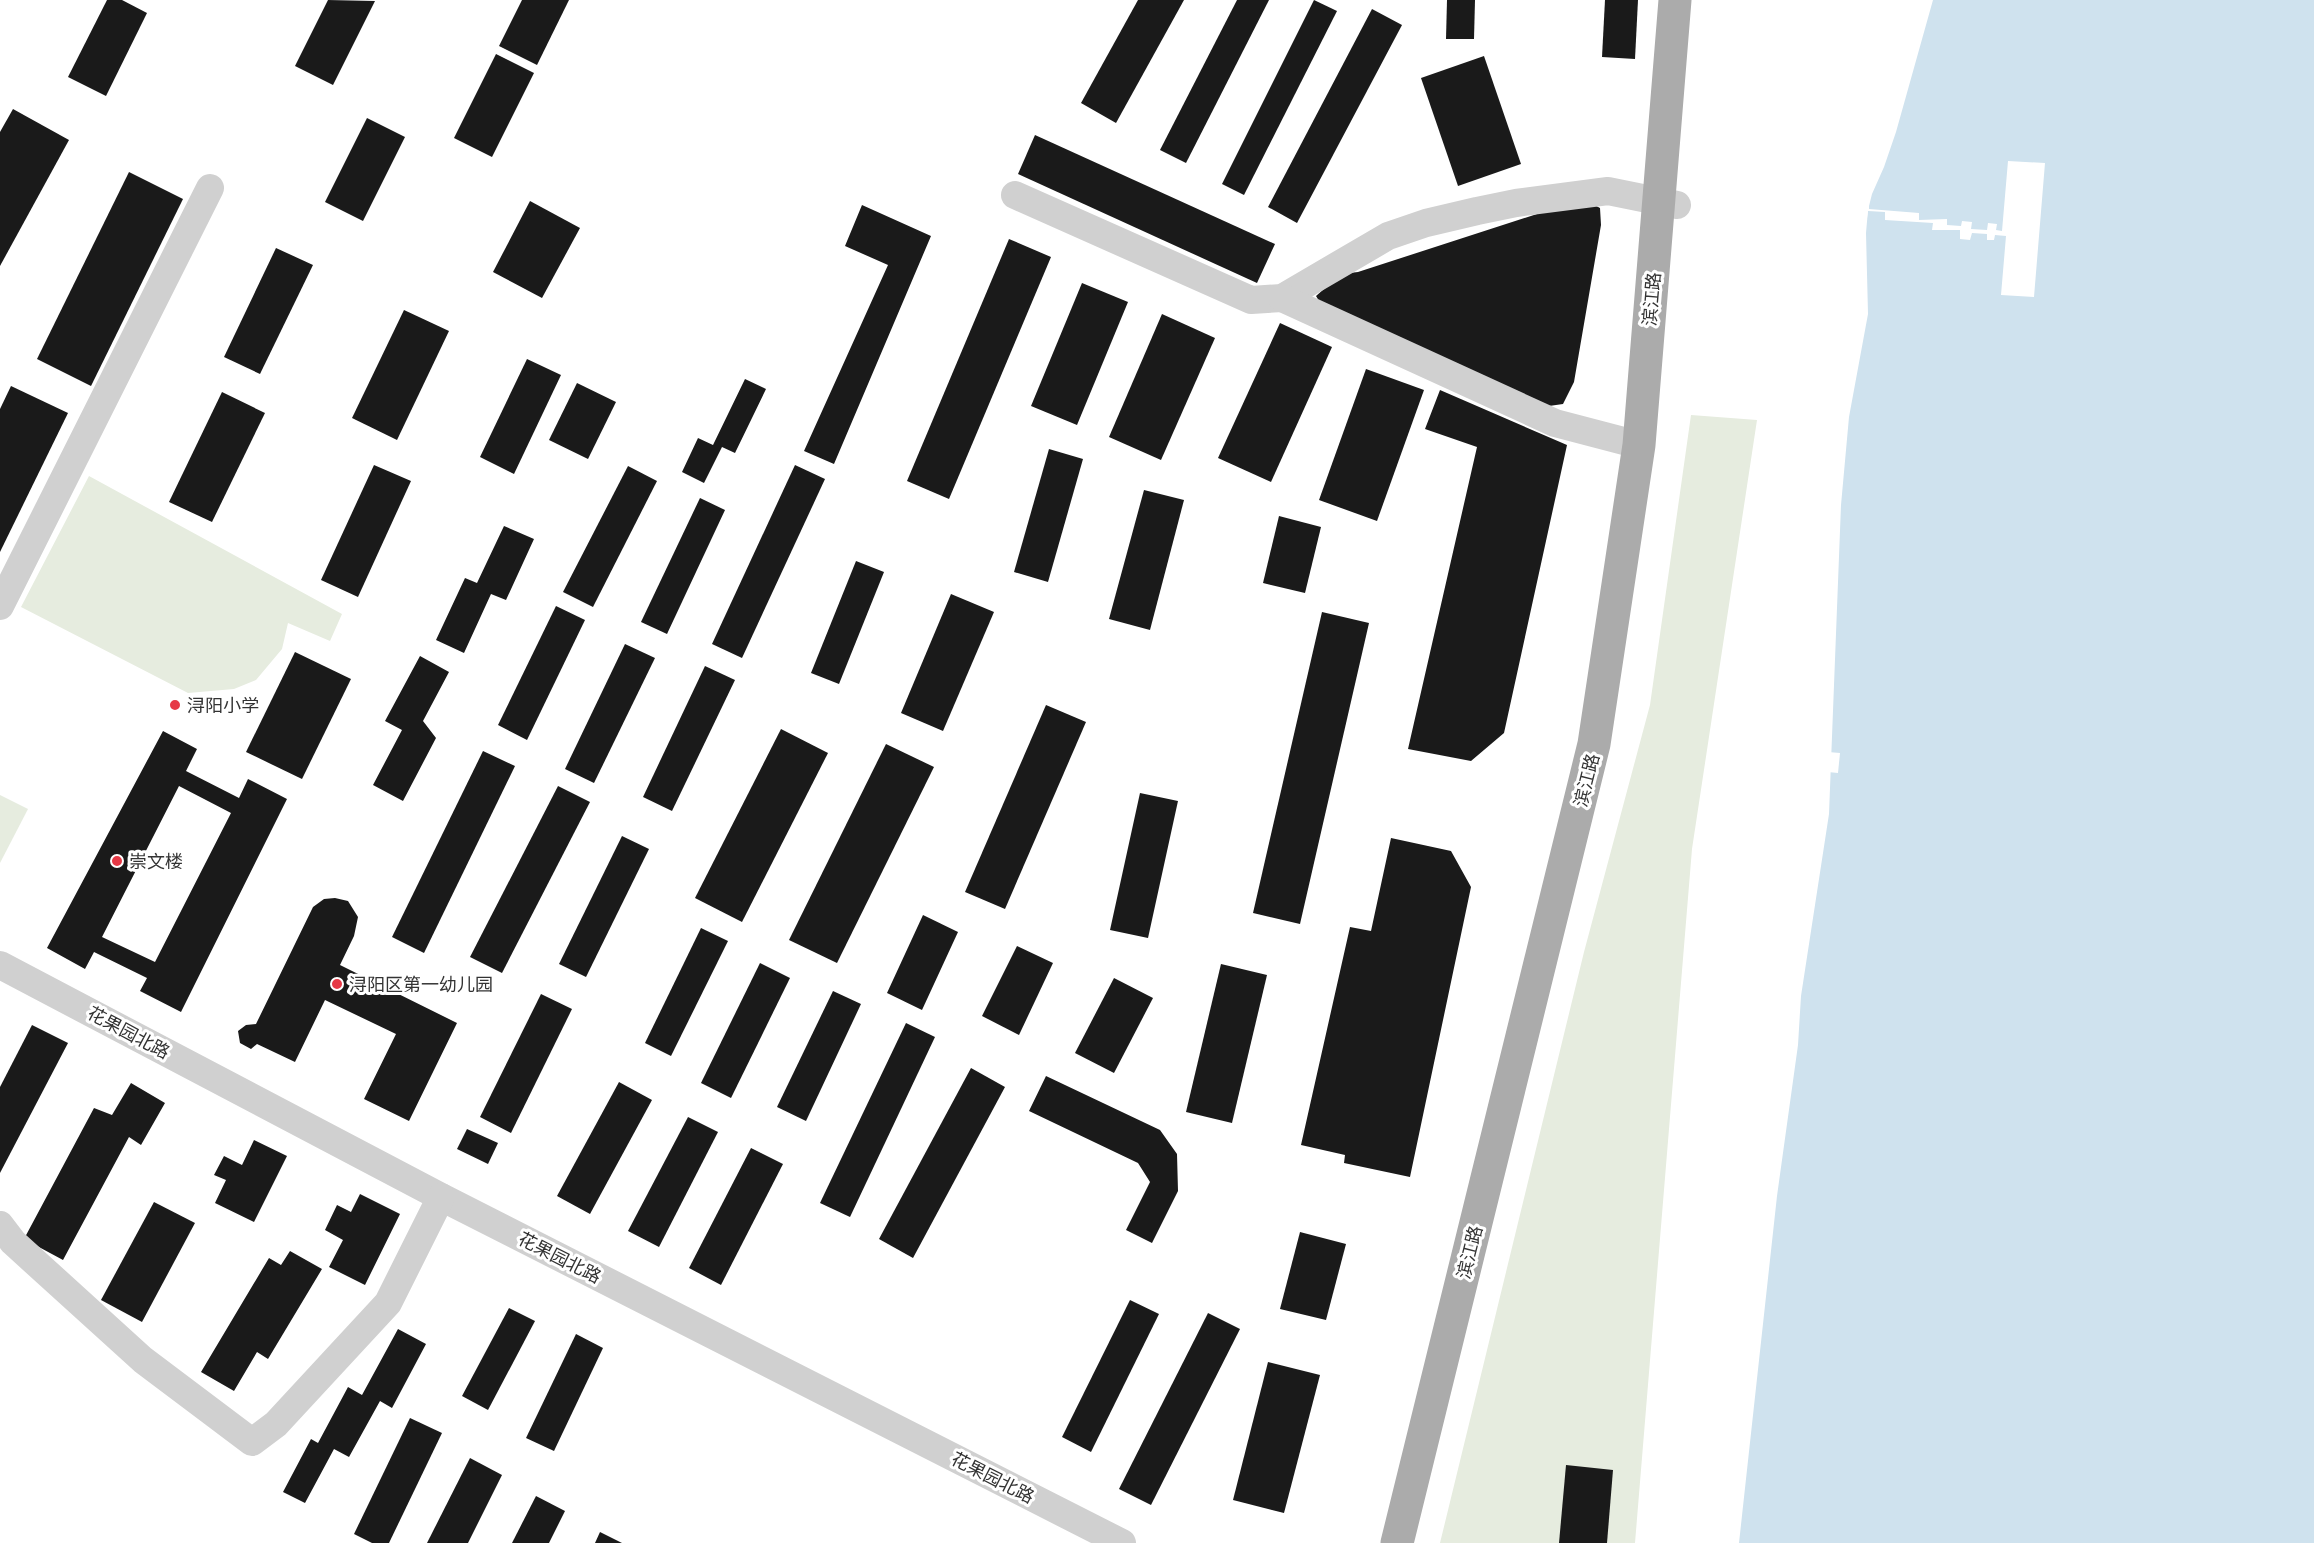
<svg xmlns="http://www.w3.org/2000/svg" width="2314" height="1543" viewBox="0 0 2314 1543" font-family="'Exo 2','Noto Sans SC',sans-serif">
  <style>
    .green { fill: #e6ecdf }
    .water { fill: #cfe2ee }
    .pier { fill: #fff }
    .building { fill: #1a1a1a; fill-rule: evenodd }
    .lines { fill: none; stroke-linecap: round; stroke-linejoin: round }
    .minor { stroke: #d0d0d0; stroke-width: 28 }
    .major { stroke: #ababab; stroke-width: 33 }
    .poi-dot { fill: #e63946; stroke: #fff; stroke-width: 2 }
    .labels { text-anchor: middle; dominant-baseline: central; stroke-width: 6; stroke-linejoin: round; paint-order: stroke }
    .street-label { font-size: 18px; fill: #333; stroke: #fff }
    .poi-label { font-size: 18px; fill: #333; stroke: #fff; text-anchor: start }
  </style>
  <rect width="100%" height="100%" fill="#fff"/>
  <g class="green">
    <polygon points="1691,415 1757,420 1692,849 1635,1543 1440,1543 1584,952 1650,705"/>
    <polygon points="89,476 342,614 330,641 288,623 282,649 256,680 234,689 188,693 21,607"/>
    <polygon points="0,795 28,809 0,863"/>
  </g>
  <polygon class="water" points="1933,0 2314,0 2314,1543 1739,1543 1777,1196 1798,1045 1801,996 1829,814 1841,505 1849,417 1868,314 1866,233 1868,210 1872,194 1884,167 1896,132"/>
  <g class="pier">
    <polygon points="2008,161 2045,163 2034,297 2001,295 2006,236 1995,235 1994,240 1987,240 1987,234 1972,233 1970,240 1960,239 1960,230 1932,230 1933,223 1885,220 1885,212 1868,211 1867,218 1864,217 1866,205 1869,205 1869,209 1919,213 1919,220 1947,219 1947,225 1961,226 1962,221 1972,222 1971,229 1987,230 1988,223 1997,224 1996,230 2002,231"/>
    <polygon points="1828,752 1840,753 1838,773 1828,772"/>
  </g>
  <g class="building">
    <polygon points="107,0 122,0 147,13 106,96 68,77"/>
    <polygon points="328,0 375,1 333,85 295,66"/>
    <polygon points="522,0 569,0 537,65 499,46"/>
    <polygon points="1138,0 1184,0 1116,123 1081,103"/>
    <polygon points="1237,0 1269,0 1186,163 1160,150"/>
    <polygon points="1314,0 1337,11 1244,195 1222,184"/>
    <polygon points="1447,0 1475,0 1474,39 1446,39"/>
    <polygon points="1605,0 1638,0 1635,59 1602,57"/>
    <polygon points="1372,9 1402,25 1297,223 1268,207"/>
    <polygon points="496,54 534,73 492,157 454,138"/>
    <polygon points="1484,56 1521,164 1458,186 1421,78"/>
    <polygon points="13,109 69,140 0,266 0,132"/>
    <polygon points="367,118 405,137 363,221 325,202"/>
    <polygon points="1035,135 1275,244 1257,283 1018,174"/>
    <polygon points="129,172 183,199 91,386 37,359"/>
    <polygon points="1583,199 1600,208 1601,225 1574,382 1563,404 1542,407 1325,311 1316,296 1341,274 1358,272"/>
    <polygon points="530,201 580,228 542,298 493,272"/>
    <polygon points="862,205 931,236 834,464 804,451 888,265 845,246"/>
    <polygon points="1009,239 1051,257 949,499 907,481"/>
    <polygon points="276,248 313,265 260,374 224,357"/>
    <polygon points="1082,283 1128,302 1077,425 1031,406"/>
    <polygon points="404,310 449,331 397,440 352,418"/>
    <polygon points="1162,314 1215,338 1161,460 1109,437"/>
    <polygon points="1280,323 1332,347 1271,482 1218,458"/>
    <polygon points="527,359 561,375 514,474 480,457"/>
    <polygon points="1366,369 1424,390 1377,521 1319,500"/>
    <polygon points="745,379 766,389 735,453 722,447 704,483 682,472 698,438 713,445"/>
    <polygon points="577,383 616,402 588,459 549,440"/>
    <polygon points="11,386 68,413 0,552 0,409"/>
    <polygon points="1440,390 1567,445 1504,733 1471,761 1408,749 1477,447 1425,429"/>
    <polygon points="222,392 265,413 212,522 169,502"/>
    <polygon points="1049,449 1083,459 1048,582 1014,572"/>
    <polygon points="374,465 411,481 358,597 321,580"/>
    <polygon points="795,465 825,479 742,658 712,644"/>
    <polygon points="628,466 657,481 593,607 563,592"/>
    <polygon points="1144,490 1184,500 1150,630 1109,619"/>
    <polygon points="700,498 725,510 667,634 641,622"/>
    <polygon points="1279,516 1321,527 1305,593 1263,583"/>
    <polygon points="504,526 534,539 506,600 491,594 464,653 436,640 465,578 477,583"/>
    <polygon points="856,561 884,572 839,684 811,673"/>
    <polygon points="951,594 994,612 943,731 901,713"/>
    <polygon points="556,606 585,620 527,740 498,725"/>
    <polygon points="1322,612 1369,623 1300,924 1253,913"/>
    <polygon points="625,644 655,658 594,783 565,769"/>
    <polygon points="295,652 351,679 302,779 246,752"/>
    <polygon points="420,656 449,672 423,721 436,738 403,801 373,785 402,730 385,721"/>
    <polygon points="705,666 735,680 672,811 643,797"/>
    <polygon points="1046,705 1086,722 1005,909 965,892"/>
    <polygon points="781,729 828,753 742,922 695,898"/>
    <path d="M163,731L197,749L186,771L239,798L248,779L287,799L181,1012L140,991L147,978L94,952L85,969L47,948ZM179,786L231,813L155,962L102,937Z"/>
    <polygon points="886,744 934,767 837,963 789,940"/>
    <polygon points="483,751 515,766 424,953 392,937"/>
    <polygon points="558,786 590,802 502,973 470,957"/>
    <polygon points="1140,793 1178,801 1148,938 1110,930"/>
    <polygon points="622,836 649,849 586,977 559,964"/>
    <polygon points="1391,838 1451,851 1471,887 1410,1177 1344,1163 1345,1155 1301,1145 1350,927 1371,931"/>
    <polygon points="335,898 348,901 358,917 354,936 340,965 457,1023 409,1121 364,1099 396,1034 325,1000 295,1062 257,1044 251,1049 240,1043 238,1031 246,1025 256,1024 313,907 324,899"/>
    <polygon points="923,915 958,932 922,1010 887,993"/>
    <polygon points="701,928 728,941 671,1056 645,1043"/>
    <polygon points="1017,946 1053,963 1019,1035 982,1016"/>
    <polygon points="760,963 790,978 731,1098 701,1083"/>
    <polygon points="1221,964 1267,975 1232,1123 1186,1112"/>
    <polygon points="1114,978 1153,998 1114,1073 1075,1053"/>
    <polygon points="833,991 861,1004 806,1121 777,1107"/>
    <polygon points="541,994 572,1009 511,1133 480,1117"/>
    <polygon points="906,1023 935,1037 850,1217 820,1203"/>
    <polygon points="32,1025 68,1043 0,1173 0,1087"/>
    <polygon points="971,1068 1005,1087 913,1258 879,1239"/>
    <polygon points="1046,1076 1160,1130 1177,1154 1178,1191 1152,1243 1126,1230 1150,1182 1138,1163 1029,1111"/>
    <polygon points="619,1082 652,1100 590,1214 557,1196"/>
    <polygon points="131,1083 165,1103 141,1145 129,1137 63,1260 24,1239 94,1108 112,1115"/>
    <polygon points="688,1117 718,1132 659,1247 628,1231"/>
    <polygon points="467,1129 498,1143 488,1164 457,1149"/>
    <polygon points="254,1140 287,1156 254,1222 215,1203 226,1180 214,1175 224,1156 242,1165"/>
    <polygon points="751,1148 783,1164 721,1285 689,1268"/>
    <polygon points="360,1194 400,1214 365,1285 329,1267 343,1240 325,1230 337,1205 351,1212"/>
    <polygon points="154,1202 195,1223 142,1322 101,1300"/>
    <polygon points="1300,1232 1346,1244 1326,1320 1280,1309"/>
    <polygon points="290,1251 322,1269 268,1359 257,1352 234,1391 201,1372 269,1258 281,1265"/>
    <polygon points="1130,1300 1159,1314 1091,1452 1062,1437"/>
    <polygon points="509,1308 535,1321 488,1410 462,1396"/>
    <polygon points="1208,1313 1240,1329 1151,1505 1119,1489"/>
    <polygon points="398,1329 426,1344 392,1408 380,1401 349,1457 334,1449 305,1503 283,1492 311,1439 318,1443 348,1387 362,1395"/>
    <polygon points="576,1334 603,1348 554,1451 526,1438"/>
    <polygon points="1268,1362 1320,1375 1284,1513 1233,1500"/>
    <polygon points="410,1418 442,1433 389,1543 372,1543 354,1534"/>
    <polygon points="470,1458 502,1475 468,1543 427,1543"/>
    <polygon points="1566,1465 1613,1470 1607,1543 1559,1543"/>
    <polygon points="536,1496 565,1511 549,1543 512,1543"/>
    <polygon points="600,1532 622,1543 595,1543"/>
  </g>
  <g class="lines">
    <g class="minor">
      <polyline points="1015,195 1251,300 1282,298 1388,236 1426,223 1477,211 1516,203 1608,191 1677,205"/>
      <polyline points="1282,298 1555,423 1639,445"/>
      <polyline points="0,606 210,188"/>
      <polyline points="0,965 441,1197 1122,1543"/>
      <polyline points="0,1225 13,1242 143,1360 252,1442 276,1424 388,1303 441,1197"/>
    </g>
    <polyline class="major" points="1397,1543 1594,744 1639,445 1675,0"/>
  </g>
  <g class="poi-dot">
    <circle cx="175" cy="705" r="6"/>
    <circle cx="117" cy="861" r="6"/>
    <circle cx="337" cy="984" r="6"/>
  </g>
  <g class="labels">
    <g class="street-label">
      <text transform="translate(1651 299) rotate(-85)">滨江路</text>
      <text transform="translate(1586 780) rotate(-76)">滨江路</text>
      <text transform="translate(129 1032) rotate(28)">花果园北路</text>
      <text transform="translate(1469 1252) rotate(-76)">滨江路</text>
      <text transform="translate(560 1257) rotate(27)">花果园北路</text>
      <text transform="translate(993 1477) rotate(27)">花果园北路</text>
    </g>
    <g class="poi-label">
      <text x="187" y="705">浔阳小学</text>
      <text x="129" y="861">崇文楼</text>
      <text x="349" y="984">浔阳区第一幼儿园</text>
    </g>
  </g>
</svg>
